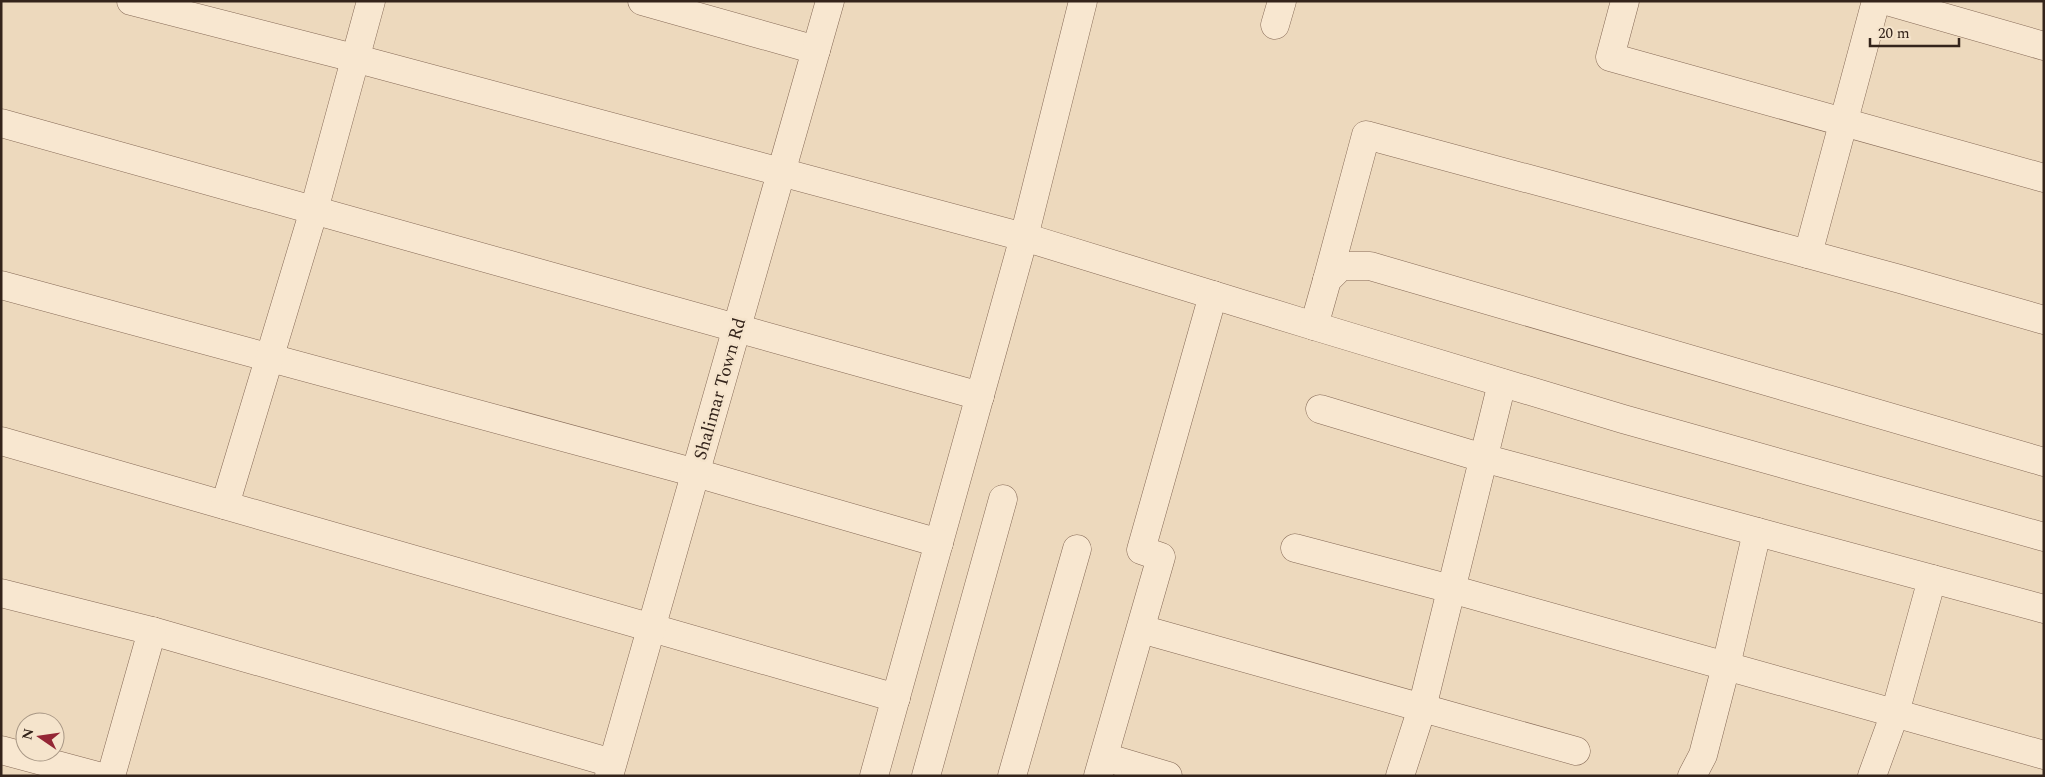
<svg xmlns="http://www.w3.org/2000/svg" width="2045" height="777" viewBox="0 0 2045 777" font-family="Spectral,serif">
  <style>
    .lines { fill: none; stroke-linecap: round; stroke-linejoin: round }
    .street-casing { stroke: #856956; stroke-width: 29 }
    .street { stroke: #f8e7d0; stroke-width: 28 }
    .labels { text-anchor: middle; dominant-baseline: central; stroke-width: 5; stroke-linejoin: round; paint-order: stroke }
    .street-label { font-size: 18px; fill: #34241b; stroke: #f5e4cc }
  </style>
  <rect width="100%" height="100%" fill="#edd9bd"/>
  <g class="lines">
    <defs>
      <g id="street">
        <polyline points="131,1 354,58 1024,237 874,776"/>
        <polyline points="642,1 816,50"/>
        <polyline points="1083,1 1024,237 1314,326 1623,419 2044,537"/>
        <polyline points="1625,1 1610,57 2044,178"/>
        <polyline points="1887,1 2044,46"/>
        <polyline points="1275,25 1282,1"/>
        <polyline points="1,123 980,396"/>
        <polyline points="1808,254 1876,1"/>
        <polyline points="1327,280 1366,135 1900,279 2044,320"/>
        <polyline points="1,285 696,473 939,543"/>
        <polyline points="1314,326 1327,280 1341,266 1370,266 2044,462"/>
        <polyline points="1320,409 1483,458 2044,609"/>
        <polyline points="1,441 896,698"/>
        <polyline points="225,505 314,210 371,1"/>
        <polyline points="1295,548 1451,589 2044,755"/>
        <polyline points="1,593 152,631 612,763"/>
        <polyline points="1141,629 1576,751"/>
        <polyline points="1,750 98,776"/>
        <polyline points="1104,757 1168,776"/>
        <polyline points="111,776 152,631"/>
        <polyline points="609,776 830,1"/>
        <polyline points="926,776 1003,499"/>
        <polyline points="1012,776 1077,549"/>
        <polyline points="1098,776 1161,557 1141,550 1213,295"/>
        <polyline points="1400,776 1422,708 1502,383"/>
        <polyline points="1692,776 1703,755 1726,666 1757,532"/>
        <polyline points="1872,776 1895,713 1932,579"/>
      </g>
    </defs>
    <use href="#street" class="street-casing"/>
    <use href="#street" class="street"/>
  </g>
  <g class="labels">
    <g class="street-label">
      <text transform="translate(720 389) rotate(-74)">Shalimar Town Rd</text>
    </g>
  </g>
  <rect width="2045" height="777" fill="none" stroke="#34241b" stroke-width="5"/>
  <g transform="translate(40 737) rotate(283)"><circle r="24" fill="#f5e4cc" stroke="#a89785"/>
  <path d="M0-4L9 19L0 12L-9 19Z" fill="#942635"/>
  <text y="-8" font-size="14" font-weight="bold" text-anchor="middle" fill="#34241b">N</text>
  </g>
  <path d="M1870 38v8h89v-8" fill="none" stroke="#34241b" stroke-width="2.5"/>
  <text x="1878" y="38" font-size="15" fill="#34241b" stroke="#f5e4cc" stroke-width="4" paint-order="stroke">20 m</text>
</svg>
